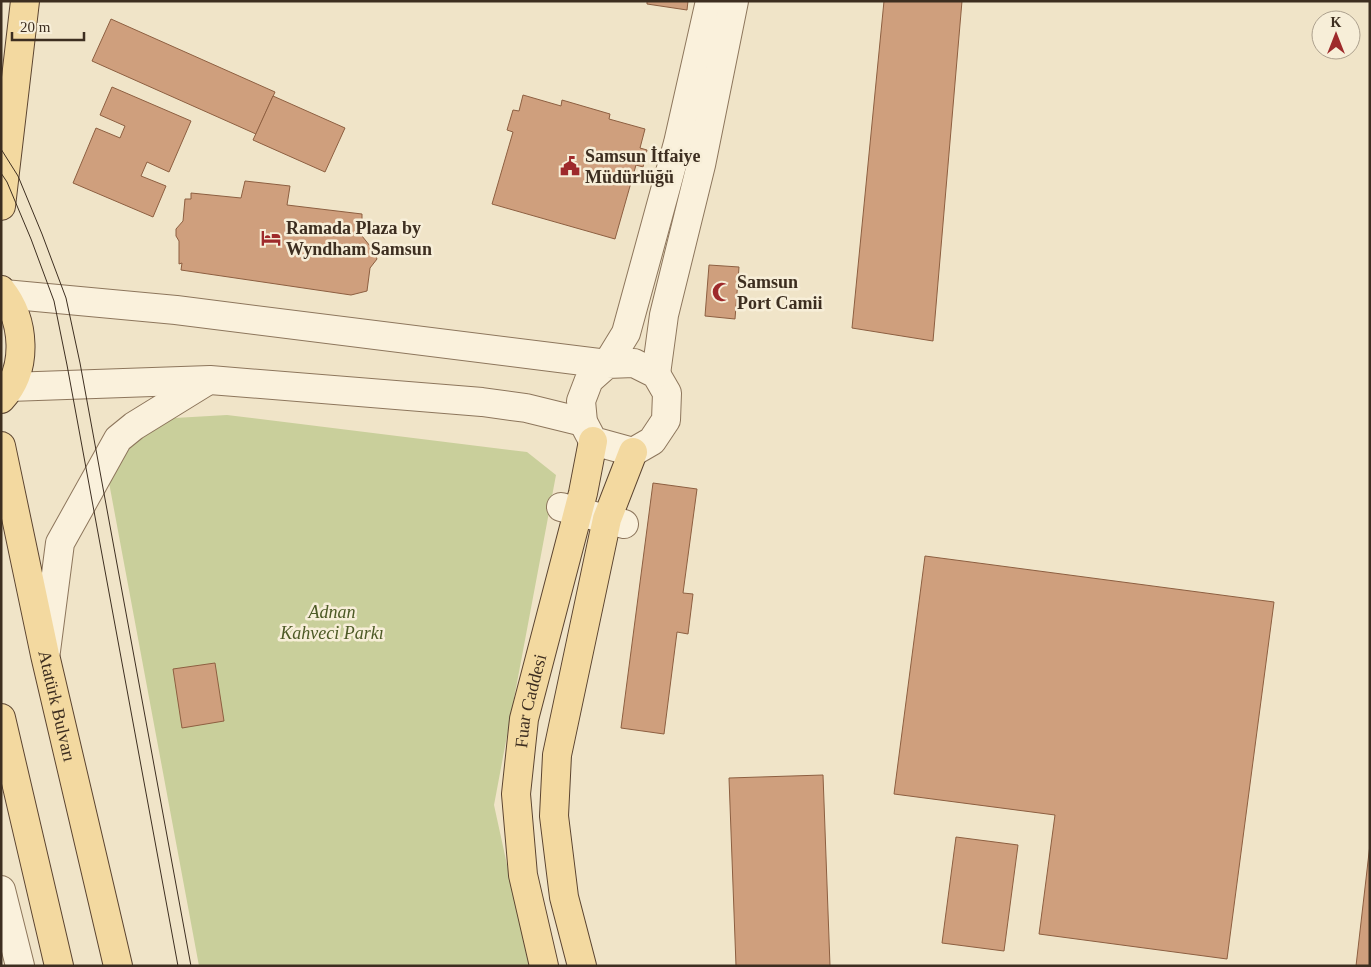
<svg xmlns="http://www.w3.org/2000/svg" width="1371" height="967" viewBox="0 0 1371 967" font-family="Georgia,serif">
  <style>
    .green { fill: #c9cf9b }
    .building { fill: #cf9f7d; stroke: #8d5f41 }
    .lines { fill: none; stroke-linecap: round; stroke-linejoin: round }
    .minor-casing { stroke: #8d765c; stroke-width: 30 }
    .major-casing { stroke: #5b4430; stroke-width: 30 }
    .minor { stroke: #faf1dc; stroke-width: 28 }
    .major { stroke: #f3d9a0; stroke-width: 28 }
    .tram { stroke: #3d2e20; stroke-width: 1 }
    .labels { text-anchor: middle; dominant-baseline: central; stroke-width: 5; stroke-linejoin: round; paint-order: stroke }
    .poi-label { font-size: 18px; font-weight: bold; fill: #3d2e20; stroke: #f7eed8; text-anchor: start }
    .park-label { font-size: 18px; font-style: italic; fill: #4d5a26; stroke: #f7eed8 }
    .street-label { font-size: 18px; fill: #3d2e20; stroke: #f7eed8 }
  </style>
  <rect width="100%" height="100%" fill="#f0e4c8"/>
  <polygon class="green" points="227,415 527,452 556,475 494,805 529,966 199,966 105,461 157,419"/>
  <g class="building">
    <polygon points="647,1 688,1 687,10 647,4"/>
    <polygon points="884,1 962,1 933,341 852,328"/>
    <polygon points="111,19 275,92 256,134 92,61"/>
    <polygon points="112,87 191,121 169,172 147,162 141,176 166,186 153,217 73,183 96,128 120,138 125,126 100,115"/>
    <polygon points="523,95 561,106 562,100 610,114 609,119 645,129 640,148 647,150 643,167 636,165 615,239 492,204 513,132 507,130 513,110 519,111"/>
    <polygon points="273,96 345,128 325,172 253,140"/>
    <polygon points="245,181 290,186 287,205 362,214 362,236 374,251 377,259 370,268 367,291 351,295 181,270 182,263 179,264 179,241 176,236 176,229 183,221 185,199 191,199 191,193 241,198"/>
    <polygon points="709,265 739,267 735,319 705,316"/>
    <polygon points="653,483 697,489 683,593 693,594 688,634 677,632 664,734 621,728"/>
    <polygon points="925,556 1274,602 1227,959 1039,934 1055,815 894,794"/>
    <polygon points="215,663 224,721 182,728 173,669"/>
    <polygon points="823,775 830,966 736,966 729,778"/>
    <polygon points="956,837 1018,845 1004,951 942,943"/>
    <polygon points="1370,844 1370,966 1356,966"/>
  </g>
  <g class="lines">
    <defs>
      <g id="minor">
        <polyline points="4,294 176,310 607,364 634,363 656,374 667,393 666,420 652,441 633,452 593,441 583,422 581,401 589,380 607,364 626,333 678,143 710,1"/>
        <polyline points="656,374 664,315 701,165 734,1"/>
        <polyline points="9,387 210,380 482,402 526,408 583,422"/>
        <polyline points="561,507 624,524"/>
        <polyline points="46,651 60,543 118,439 134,426 207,381"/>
        <polyline points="1,890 20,966"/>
      </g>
      <g id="major">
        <polyline points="1,206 25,1"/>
        <path d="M1,290C25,320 29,369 1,399"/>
        <path id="s1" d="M1,446L45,655L118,966"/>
        <polyline points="1,718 59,966"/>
        <path id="s2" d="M544,966L523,875L516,794L524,719L583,493L593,441"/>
        <polyline points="582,966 564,897 554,816 557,755 607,519 633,452"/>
      </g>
    </defs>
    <use href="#minor" class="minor-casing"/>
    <use href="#major" class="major-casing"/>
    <use href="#minor" class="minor"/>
    <use href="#major" class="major"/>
    <g class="tram">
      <polyline points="1,149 18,176 42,234 66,298 80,363 191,966"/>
      <polyline points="1,173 7,182 31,239 54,301 67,365 178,966"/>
    </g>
  </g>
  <defs>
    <symbol id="civic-bare" viewBox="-9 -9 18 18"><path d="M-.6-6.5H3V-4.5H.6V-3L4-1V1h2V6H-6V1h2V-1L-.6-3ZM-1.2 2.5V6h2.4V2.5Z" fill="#9e2a2b" stroke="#f7eed8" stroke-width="2.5" paint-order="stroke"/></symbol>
    <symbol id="hotel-bare" viewBox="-9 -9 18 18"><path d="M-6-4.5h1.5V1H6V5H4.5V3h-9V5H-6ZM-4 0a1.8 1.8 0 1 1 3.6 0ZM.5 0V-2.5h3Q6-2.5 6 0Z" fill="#9e2a2b" stroke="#f7eed8" stroke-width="2.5" paint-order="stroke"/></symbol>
    <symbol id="mosque-bare" viewBox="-9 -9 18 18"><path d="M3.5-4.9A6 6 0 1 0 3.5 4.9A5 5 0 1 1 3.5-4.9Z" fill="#9e2a2b" stroke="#f7eed8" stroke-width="2.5" paint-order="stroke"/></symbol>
  </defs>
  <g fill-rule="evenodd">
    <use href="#civic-bare" x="556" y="152" width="28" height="28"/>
    <use href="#hotel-bare" x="257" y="224" width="28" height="28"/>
    <use href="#mosque-bare" x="708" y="278" width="28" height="28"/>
  </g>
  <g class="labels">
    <g class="poi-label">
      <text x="585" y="156">Samsun İtfaiye<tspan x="585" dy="21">Müdürlüğü</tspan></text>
      <text x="286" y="228">Ramada Plaza by<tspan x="286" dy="21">Wyndham Samsun</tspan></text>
      <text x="737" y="282">Samsun<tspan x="737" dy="21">Port Camii</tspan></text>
    </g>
    <g class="park-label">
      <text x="332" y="612">Adnan<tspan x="332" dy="21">Kahveci Parkı</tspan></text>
    </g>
    <g class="street-label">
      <text stroke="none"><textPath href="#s2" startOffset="269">Fuar Caddesi</textPath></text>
      <text stroke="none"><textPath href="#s1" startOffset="266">Atatürk Bulvarı</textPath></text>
    </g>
  </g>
  <rect width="1371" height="967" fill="none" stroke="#3d2e20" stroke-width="5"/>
  <g transform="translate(1336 35)"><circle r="24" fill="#f7eed8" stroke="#ada18e"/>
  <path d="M0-4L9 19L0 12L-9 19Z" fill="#9e2a2b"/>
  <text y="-8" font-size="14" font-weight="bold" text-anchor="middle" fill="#3d2e20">K</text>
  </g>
  <path d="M12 32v8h72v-8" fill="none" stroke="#3d2e20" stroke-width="2.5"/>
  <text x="20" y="32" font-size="15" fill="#3d2e20" stroke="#f7eed8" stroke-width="4" paint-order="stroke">20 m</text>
</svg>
